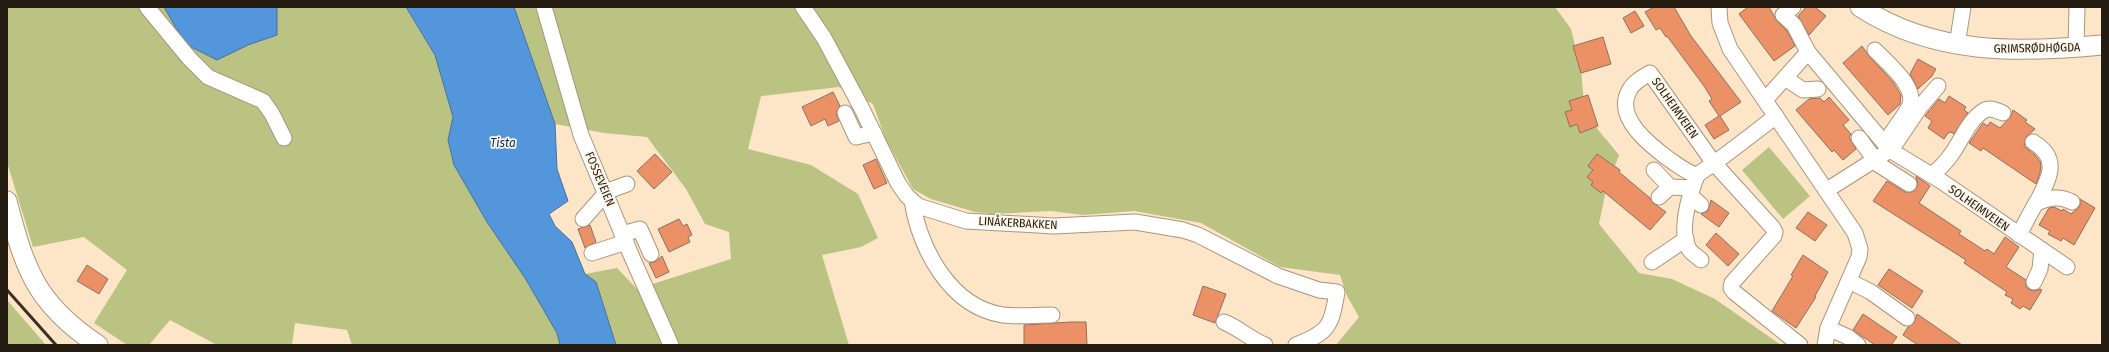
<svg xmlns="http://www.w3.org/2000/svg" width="2109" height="352" viewBox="0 0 2109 352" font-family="'Fira Sans Condensed',sans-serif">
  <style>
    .green { fill: #bac382 }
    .water { fill: #5496dc; stroke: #46719f }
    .building { fill: #ec9166; stroke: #907061 }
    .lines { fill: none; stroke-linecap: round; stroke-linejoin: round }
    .minor-casing { stroke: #ab957a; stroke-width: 17 }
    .major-casing { stroke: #ab957a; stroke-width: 21 }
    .minor { stroke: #fff; stroke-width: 15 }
    .major { stroke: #fff; stroke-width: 19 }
    .rail { stroke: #3a3024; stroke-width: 3 }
    .labels { text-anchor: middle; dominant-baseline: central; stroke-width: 3.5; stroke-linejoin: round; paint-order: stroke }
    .street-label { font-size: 12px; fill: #241b11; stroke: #fef5e9 }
    .water-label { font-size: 13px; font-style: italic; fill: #00305d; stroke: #fef5e9 }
  </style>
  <rect width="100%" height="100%" fill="#fde5c8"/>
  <g class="green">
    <polygon points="7,7 164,7 185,44 248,45 277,35 277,7 406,7 435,55 453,117 448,140 454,165 487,222 525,278 557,333 560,345 352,345 347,330 295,323 292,345 217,345 170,320 149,345 127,345 94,323 127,270 84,237 33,247 7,162"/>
    <polygon points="514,7 1555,7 1571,29 1581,70 1585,114 1619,155 1606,190 1599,224 1639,273 1672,279 1715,299 1781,345 1336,345 1359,317 1347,296 1340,275 1280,267 1201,223 1134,211 1083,215 1051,211 991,214 975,212 931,199 913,189 886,140 873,104 839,87 761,96 748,149 811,165 858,194 878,238 861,247 822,255 849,345 616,345 596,282 585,274 617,268 637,289 731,259 729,232 705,224 686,189 647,137 604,133 555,124"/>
    <polygon points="1769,147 1810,196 1783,219 1742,170"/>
    <polygon points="7,300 46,345 7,345"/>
  </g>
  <g class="water">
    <polygon points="164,7 277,7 277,35 248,45 217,60 185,44"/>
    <polygon points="406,7 514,7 555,124 557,169 568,201 549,214 555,226 572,242 585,274 596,282 616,345 560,345 557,333 525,278 487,222 454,165 448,140 453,117 435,55"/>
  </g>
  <g class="building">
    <polygon points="1654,7 1674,7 1691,36 1741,102 1720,116 1729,130 1714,139 1705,125 1719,116 1709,101 1712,99 1704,86 1667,36 1666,37 1660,28 1656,30 1645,12"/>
    <polygon points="1748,7 1769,7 1777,21 1787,31 1795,46 1774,61 1739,14"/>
    <polygon points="1806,7 1815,7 1826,16 1809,35 1798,16"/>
    <polygon points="1635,11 1644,26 1631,33 1623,18"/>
    <polygon points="1603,37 1611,64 1581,73 1573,46"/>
    <polygon points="1862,46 1869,56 1893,82 1901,95 1900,104 1888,115 1843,63"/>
    <polygon points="1918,59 1936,69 1932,76 1918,89 1910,74"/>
    <polygon points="833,92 840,106 836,113 839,121 828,126 825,119 811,126 802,107"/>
    <polygon points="1588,95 1598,126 1580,133 1577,124 1570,127 1565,112 1572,110 1569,101"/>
    <polygon points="1949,96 1966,107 1964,110 1968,113 1954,134 1951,132 1948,133 1944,139 1928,128 1932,121 1925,116 1939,99 1945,103"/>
    <polygon points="1829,97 1849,120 1843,125 1851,134 1849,137 1856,149 1843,160 1834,150 1832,152 1796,110 1809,99 1820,98 1824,102"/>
    <polygon points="2013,110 2027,120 2025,122 2035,129 2026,137 2024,146 2035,155 2041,163 2040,173 2036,184 1983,148 1981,151 1969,143 1983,123 1988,126 1990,122 2000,128 2011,116"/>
    <polygon points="655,154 672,172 654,189 637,171"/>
    <polygon points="1597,154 1620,170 1619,172 1650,198 1653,203 1666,212 1650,230 1603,191 1601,193 1591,185 1593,182 1587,177 1593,170 1588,166"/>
    <polygon points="876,159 887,183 874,189 863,165"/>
    <polygon points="1916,176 1930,186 1919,203 1961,231 1959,234 1985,251 1987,249 1994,254 2005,237 2019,247 2006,267 2026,280 2026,287 2030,290 2035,291 2040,289 2042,290 2030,310 2023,306 2020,309 2011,303 2013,299 2005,295 2007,292 1964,263 1966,260 1873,201 1887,181 1905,192 1913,192 1918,185"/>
    <polygon points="2080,199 2095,208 2074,245 2063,238 2061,241 2048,234 2050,231 2039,225 2049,208 2054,207 2062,211 2063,209 2071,214 2080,206"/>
    <polygon points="1711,200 1729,213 1719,227 1701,214 1708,211"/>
    <polygon points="1808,212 1827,225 1815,241 1796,228"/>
    <polygon points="679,219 683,226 687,224 692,235 688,237 690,242 669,252 658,229"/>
    <polygon points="590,225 596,242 585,248 578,229"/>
    <polygon points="1716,233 1739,254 1728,266 1706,245"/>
    <polygon points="1803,255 1828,272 1815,296 1816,297 1796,328 1772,311 1793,276 1791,275"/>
    <polygon points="662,256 669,272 656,278 649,263 655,262"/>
    <polygon points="87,265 108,279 99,294 77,281"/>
    <polygon points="1889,269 1923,291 1912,308 1878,285"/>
    <polygon points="1203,286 1226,294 1215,323 1193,315"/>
    <polygon points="1863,314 1897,337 1891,345 1875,345 1853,330"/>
    <polygon points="1917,314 1936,327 1962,345 1918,345 1903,335 1908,327 1914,323"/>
    <polygon points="1071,322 1086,322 1087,345 1024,345 1024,325"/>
  </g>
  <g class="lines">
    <defs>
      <g id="minor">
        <polyline points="147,7 189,58 208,77 263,101 272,114 284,138"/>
        <polyline points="544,7 581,135 631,255 671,345"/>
        <path d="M803,7L824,38L861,107L898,183L907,196L918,206L966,221L1054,226L1135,222L1183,230L1198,235L1278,276L1319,290L1337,292C1331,327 1329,332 1296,345"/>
        <polyline points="1719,7 1720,23 1730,49 1855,233 1860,249 1859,257 1828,328 1825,345"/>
        <polyline points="1793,7 1783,15 1794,25 1808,52 1890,150 1941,181 2067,267"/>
        <polyline points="1957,45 1963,7"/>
        <polyline points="2076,48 2077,7"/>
        <path d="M1875,50C1887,63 1919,88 1909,107C1902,120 1892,131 1885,143"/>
        <polyline points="1785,78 1803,90 1818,89"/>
        <polyline points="1766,99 1808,52"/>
        <polyline points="845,113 856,137 874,133"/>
        <path d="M1776,116C1750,136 1724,157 1697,175C1687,173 1678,165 1670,160C1651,146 1614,118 1629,91C1632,83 1643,77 1650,73L1713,162L1773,228L1775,232L1774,236L1732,283L1731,288L1734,292L1800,345"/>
        <polyline points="1859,138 1875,160"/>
        <polyline points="1891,150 1920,107 1938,86"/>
        <polyline points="1873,161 1909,184"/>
        <polyline points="1654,170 1670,187 1692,188"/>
        <path d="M1697,175C1690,194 1678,230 1689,249C1691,253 1698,257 1701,260"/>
        <path d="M1931,175C1940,169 1947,161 1953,152C1962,139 1970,118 1985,110C1991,107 1997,111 2003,113"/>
        <polyline points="1827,190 1890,150"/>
        <polyline points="605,192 627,184"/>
        <polyline points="1690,195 1701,205"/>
        <polyline points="1659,197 1670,187"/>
        <path d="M912,201C920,249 950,307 1003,315C1019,317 1036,315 1052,315"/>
        <path d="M2036,203C2049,198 2059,195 2072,202"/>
        <polyline points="583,219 606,193"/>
        <polyline points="622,234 640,229 651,254"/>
        <path d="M2019,235C2025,223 2031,211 2038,200C2050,177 2060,158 2033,142"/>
        <polyline points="592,253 626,242"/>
        <polyline points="1652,262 1686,239"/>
        <polyline points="1849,281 1871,292 1907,318"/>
        <polyline points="2034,282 2040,269 2042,250"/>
        <path d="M1224,322C1239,328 1250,339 1265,345"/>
        <polyline points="1828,328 1848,337 1858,345"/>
      </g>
      <g id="major">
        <path d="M1860,7C1934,55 2017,53 2102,45"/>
        <path d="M7,201C25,270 36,304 98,345"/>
      </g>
    </defs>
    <use href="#minor" class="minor-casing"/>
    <use href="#major" class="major-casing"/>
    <use href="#minor" class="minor"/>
    <use href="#major" class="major"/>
    <polyline class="rail" points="7,290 56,345"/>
  </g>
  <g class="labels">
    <g class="street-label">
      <text transform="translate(2037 48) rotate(-1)">GRIMSRØDHØGDA</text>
      <text transform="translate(1675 108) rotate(55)">SOLHEIMVEIEN</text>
      <text transform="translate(600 179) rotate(67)">FOSSEVEIEN</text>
      <text transform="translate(1979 208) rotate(35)">SOLHEIMVEIEN</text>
      <text transform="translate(1018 223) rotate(3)">LINÅKERBAKKEN</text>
    </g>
    <g class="water-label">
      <text x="503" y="142">Tista</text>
    </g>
  </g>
  <rect width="2109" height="352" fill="none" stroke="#241b11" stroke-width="16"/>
</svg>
